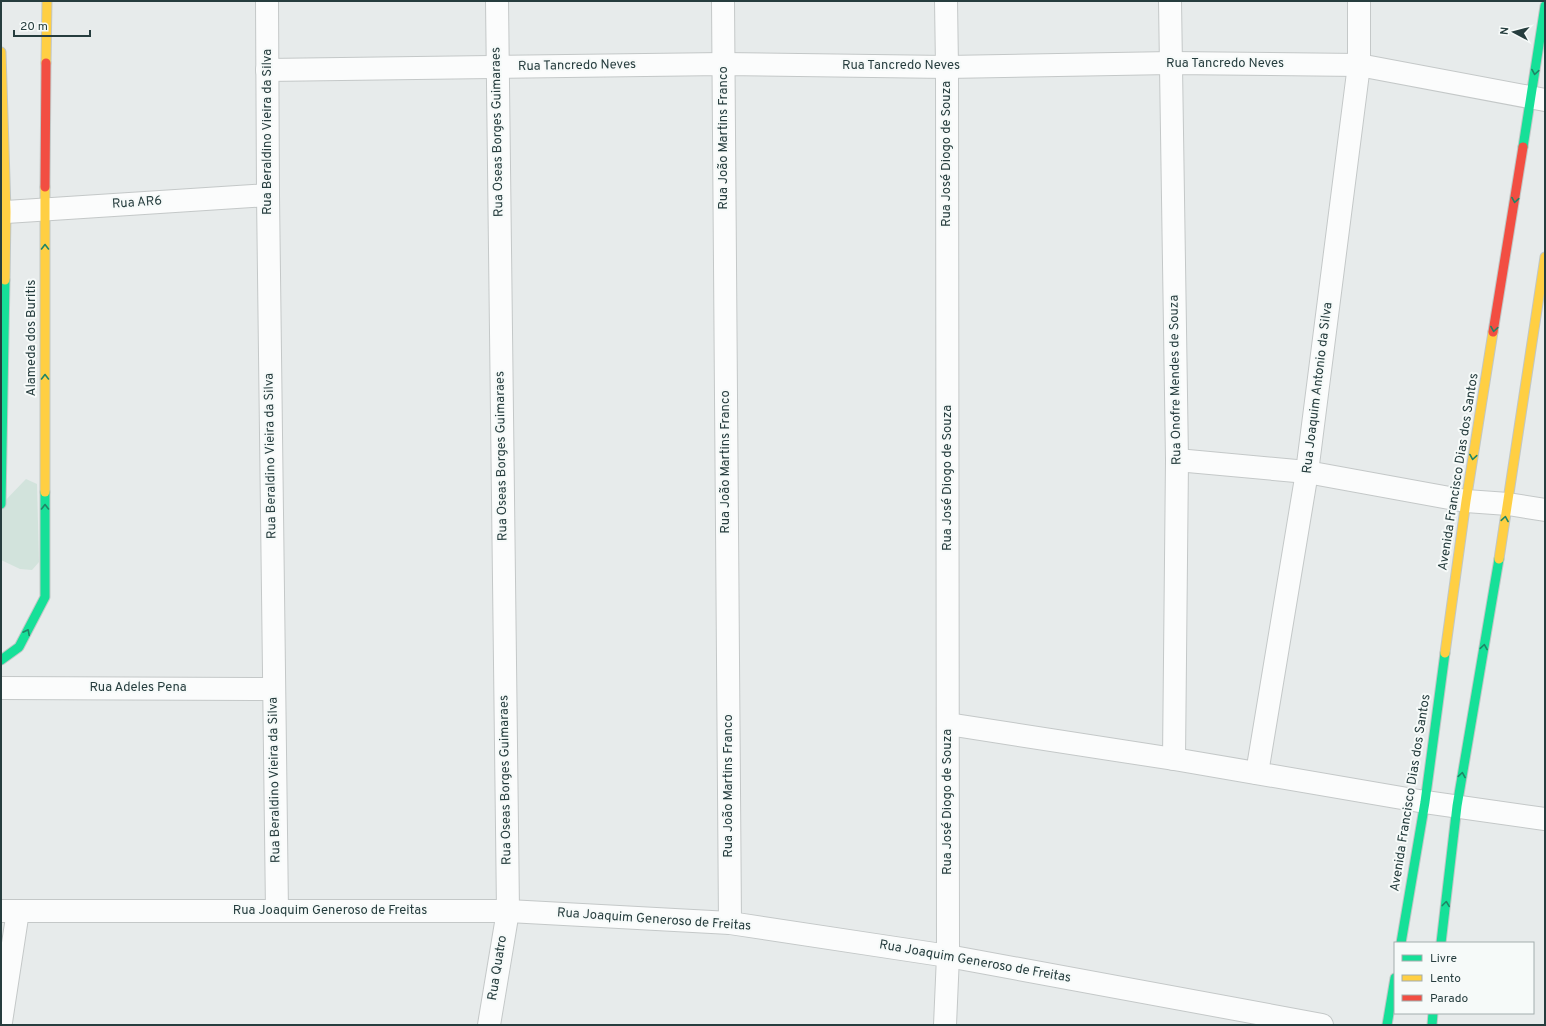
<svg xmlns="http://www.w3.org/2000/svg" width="1546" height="1026" viewBox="0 0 1546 1026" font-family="Overpass,sans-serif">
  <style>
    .green { fill: #d2e3dc }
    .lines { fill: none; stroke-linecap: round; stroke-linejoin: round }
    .street-casing { stroke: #c4c8c8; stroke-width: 24 }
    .fast-casing { stroke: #c1c7c6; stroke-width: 11 }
    .slow-casing { stroke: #c1c7c6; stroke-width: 11 }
    .jam-casing { stroke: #c1c7c6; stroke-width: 11 }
    .street { stroke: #fbfcfc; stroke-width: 22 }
    .fast { stroke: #16e098; stroke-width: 9 }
    .slow { stroke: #ffcf43; stroke-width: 9 }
    .jam { stroke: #f24e42; stroke-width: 9 }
    .oneway { stroke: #1f8666 }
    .labels { text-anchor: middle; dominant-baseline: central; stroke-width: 4; stroke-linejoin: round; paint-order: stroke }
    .street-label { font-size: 13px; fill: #263d3e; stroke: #f6faf9 }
  </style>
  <rect width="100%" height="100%" fill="#e7ebeb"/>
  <polygon class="green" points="26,479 37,484 39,562 32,570 20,569 1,560 1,505"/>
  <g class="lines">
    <defs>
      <g id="street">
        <polyline points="267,1 268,195 277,911"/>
        <polyline points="723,1 730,923"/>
        <polyline points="1170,1 1177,460 1174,759"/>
        <polyline points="267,70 723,64 947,67 1171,63 1359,65 1545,100"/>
        <polyline points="6,212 268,195"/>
        <polyline points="1177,460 1307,472 1466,501 1508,504 1545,510"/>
        <polyline points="1,688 274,689"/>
        <polyline points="948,724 1174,759 1425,802 1545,819"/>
        <polyline points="1257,773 1307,472 1359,65 1359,1"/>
        <polyline points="1,911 508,911 730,923 948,956 1322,1025"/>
        <polyline points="1,1022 18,911"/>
        <polyline points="489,1025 508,911 497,1"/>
        <polyline points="945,1025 948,956 947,67 946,1"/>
      </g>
      <g id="fast">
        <polyline points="1523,147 1545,6"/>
        <polyline points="1,504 5,280"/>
        <polyline points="1,660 19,647 45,597 45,492"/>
        <polyline points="1401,943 1425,802 1445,653"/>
        <polyline points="1441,943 1457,806 1499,559"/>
        <polyline points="1387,1025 1395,978"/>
        <polyline points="1432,1025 1433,1013"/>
      </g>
      <g id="slow">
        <polyline points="1,52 6,212 5,280"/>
        <polyline points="46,63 47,1"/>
        <polyline points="45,492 45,187"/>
        <polyline points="1499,559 1545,257"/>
        <polyline points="1445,653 1466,501 1493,332"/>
      </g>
      <g id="jam">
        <polyline points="45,187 46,63"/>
        <polyline points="1493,332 1523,147"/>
      </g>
    </defs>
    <use href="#street" class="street-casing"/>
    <use href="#fast" class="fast-casing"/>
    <use href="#slow" class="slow-casing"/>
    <use href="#jam" class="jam-casing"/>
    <use href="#street" class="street"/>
    <use href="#fast" class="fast"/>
    <use href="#slow" class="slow"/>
    <use href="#jam" class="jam"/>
  </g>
  <defs><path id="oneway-chevron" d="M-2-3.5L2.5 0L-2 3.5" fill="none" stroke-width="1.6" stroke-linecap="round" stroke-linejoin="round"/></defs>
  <g class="oneway">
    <use href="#oneway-chevron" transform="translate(1535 72) rotate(99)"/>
    <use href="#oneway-chevron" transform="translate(1515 200) rotate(99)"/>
    <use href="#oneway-chevron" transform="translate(45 247) rotate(-90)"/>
    <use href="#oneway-chevron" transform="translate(1494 329) rotate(99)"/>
    <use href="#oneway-chevron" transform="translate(45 377) rotate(-90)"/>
    <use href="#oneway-chevron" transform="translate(1473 457) rotate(99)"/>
    <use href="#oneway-chevron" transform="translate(45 507) rotate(-90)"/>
    <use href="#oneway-chevron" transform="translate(1505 519) rotate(-81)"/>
    <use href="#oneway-chevron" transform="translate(27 632) rotate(-63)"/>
    <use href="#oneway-chevron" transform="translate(1484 647) rotate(-81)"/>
    <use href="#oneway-chevron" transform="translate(1462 775) rotate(-81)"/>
    <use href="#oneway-chevron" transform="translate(1446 904) rotate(-83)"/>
  </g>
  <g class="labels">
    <g class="street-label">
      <text x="1225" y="64">Rua Tancredo Neves</text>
      <text transform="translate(577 66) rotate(-1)">Rua Tancredo Neves</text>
      <text x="901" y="66">Rua Tancredo Neves</text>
      <text transform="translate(268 132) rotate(-90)">Rua Beraldino Vieira da Silva</text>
      <text transform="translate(498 132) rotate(-91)">Rua Oseas Borges Guimaraes</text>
      <text transform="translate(724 138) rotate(-90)">Rua João Martins Franco</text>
      <text transform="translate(947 154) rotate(-90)">Rua José Diogo de Souza</text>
      <text transform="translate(137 203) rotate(-4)">Rua AR6</text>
      <text transform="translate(32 338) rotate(-90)">Alameda dos Buritis</text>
      <text transform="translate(1176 380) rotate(-91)">Rua Onofre Mendes de Souza</text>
      <text transform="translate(1318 388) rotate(-83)">Rua Joaquim Antonio da Silva</text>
      <text transform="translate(271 456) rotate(-91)">Rua Beraldino Vieira da Silva</text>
      <text transform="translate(502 456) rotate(-91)">Rua Oseas Borges Guimaraes</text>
      <text transform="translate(726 462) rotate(-90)">Rua João Martins Franco</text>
      <text transform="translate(1459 472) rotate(-81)">Avenida Francisco Dias dos Santos</text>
      <text transform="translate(948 478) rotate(-90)">Rua José Diogo de Souza</text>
      <text x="138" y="688">Rua Adeles Pena</text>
      <text transform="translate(275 780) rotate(-91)">Rua Beraldino Vieira da Silva</text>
      <text transform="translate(506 780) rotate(-91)">Rua Oseas Borges Guimaraes</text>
      <text transform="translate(729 786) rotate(-90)">Rua João Martins Franco</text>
      <text transform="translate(1411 793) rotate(-81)">Avenida Francisco Dias dos Santos</text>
      <text transform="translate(948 802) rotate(-90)">Rua José Diogo de Souza</text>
      <text x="330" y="911">Rua Joaquim Generoso de Freitas</text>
      <text transform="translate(654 920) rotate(4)">Rua Joaquim Generoso de Freitas</text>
      <text transform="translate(975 962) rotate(10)">Rua Joaquim Generoso de Freitas</text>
      <text transform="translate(498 968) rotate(-81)">Rua Quatro</text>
    </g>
  </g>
  <rect width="1546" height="1026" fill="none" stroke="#263d3e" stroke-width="4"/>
  <rect x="1394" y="942" width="140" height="72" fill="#f6faf9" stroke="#a3aeae"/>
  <rect x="1402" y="955" width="20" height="6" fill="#16e098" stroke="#a3aeae"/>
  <text x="1430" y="962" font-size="12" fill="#263d3e">Livre</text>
  <rect x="1402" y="975" width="20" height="6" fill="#ffcf43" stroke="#a3aeae"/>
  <text x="1430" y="982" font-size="12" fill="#263d3e">Lento</text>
  <rect x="1402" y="995" width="20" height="6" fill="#f24e42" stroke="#a3aeae"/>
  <text x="1430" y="1002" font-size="12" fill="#263d3e">Parado</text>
  <g transform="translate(1514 32) rotate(277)" stroke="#f6faf9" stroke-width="3" paint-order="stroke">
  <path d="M0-3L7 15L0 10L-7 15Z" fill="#263d3e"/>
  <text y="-6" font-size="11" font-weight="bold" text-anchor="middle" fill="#263d3e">N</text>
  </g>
  <path d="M14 30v6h76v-6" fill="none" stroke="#263d3e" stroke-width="2"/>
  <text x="20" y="30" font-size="12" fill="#263d3e" stroke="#f6faf9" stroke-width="3" paint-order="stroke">20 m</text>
</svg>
